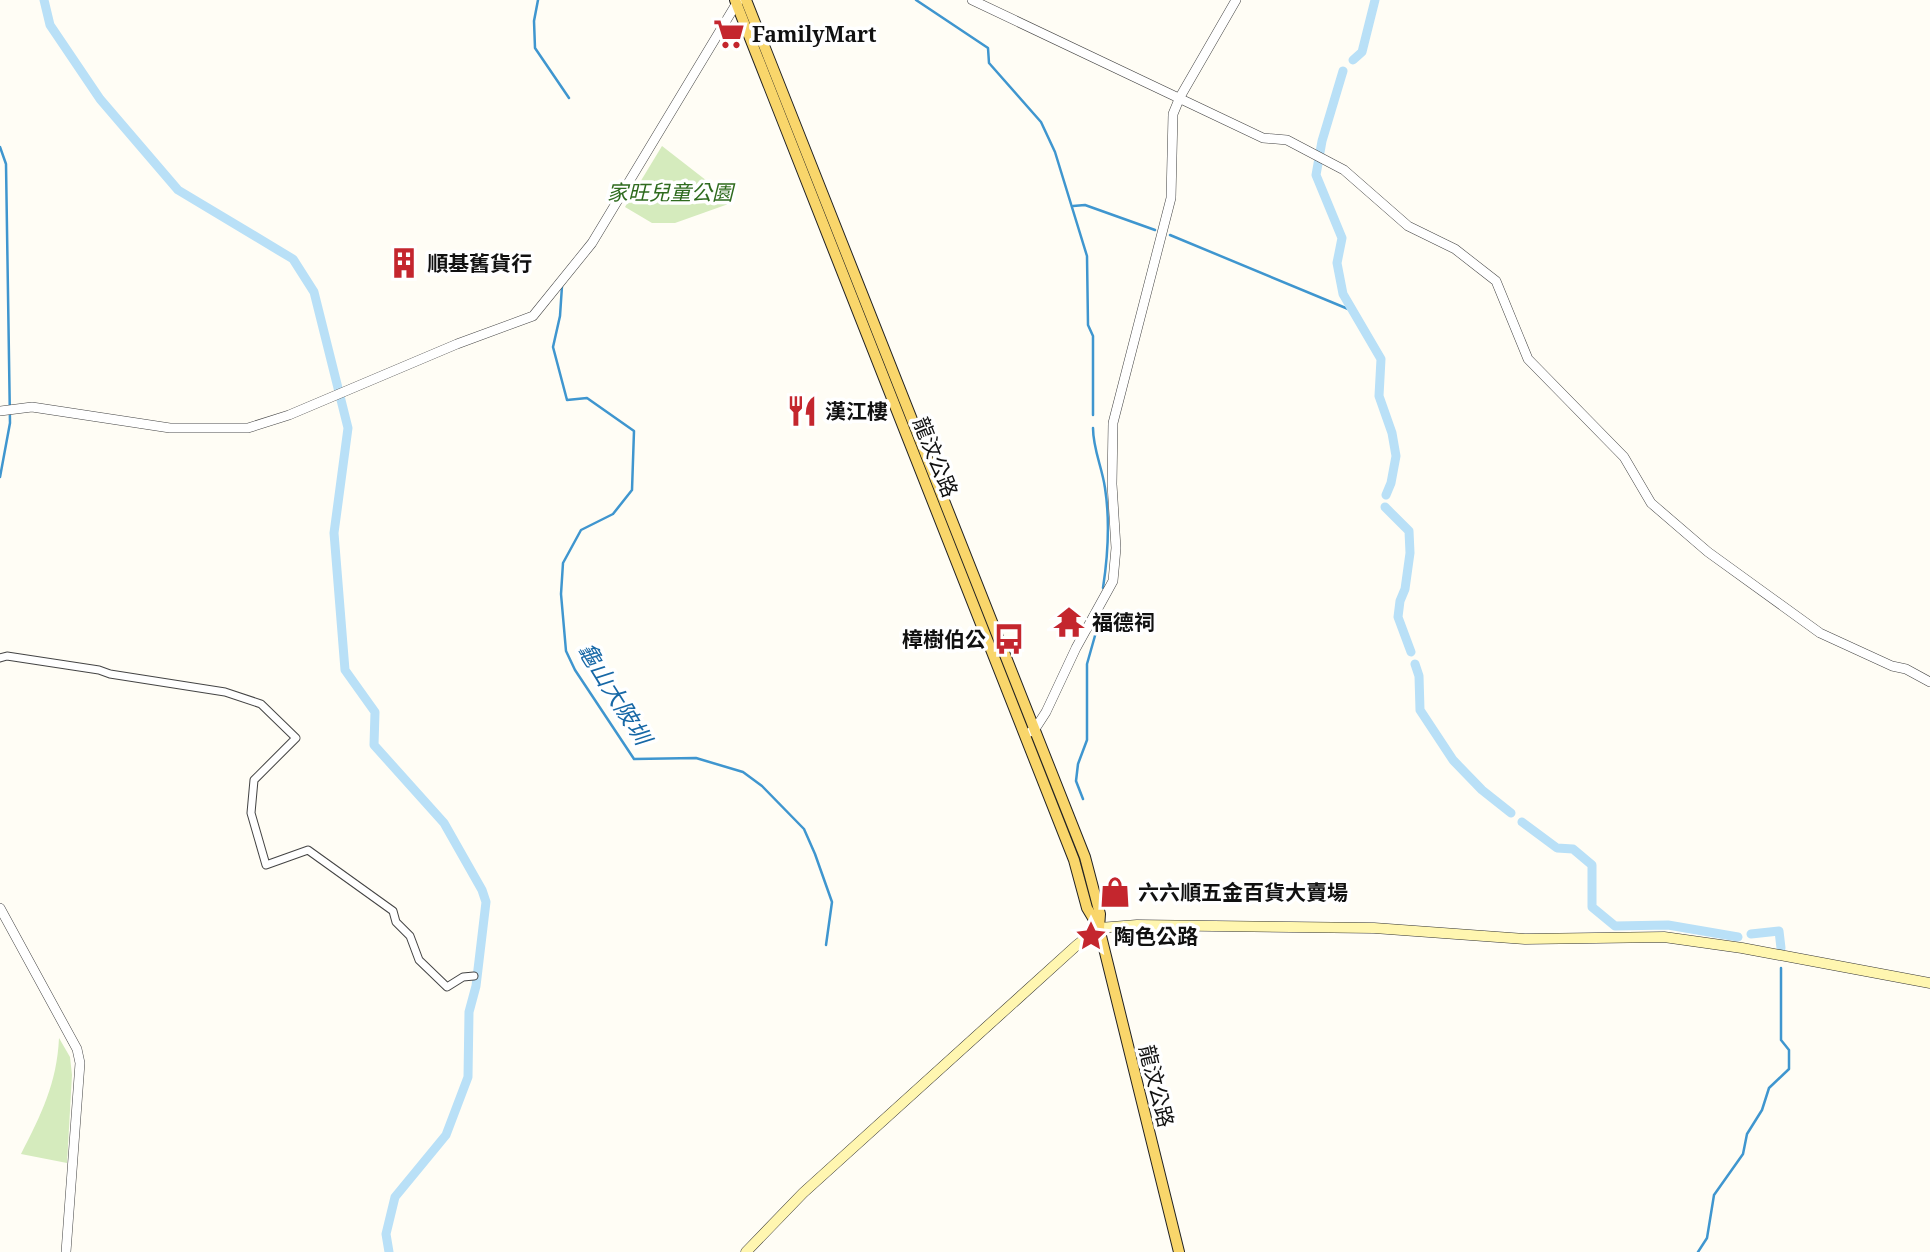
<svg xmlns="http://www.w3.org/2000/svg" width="1930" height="1252" viewBox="0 0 1930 1252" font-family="'Noto Serif','Noto Sans TC',serif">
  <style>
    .grass { fill: #d5ebbd }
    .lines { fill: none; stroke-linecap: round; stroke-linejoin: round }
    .stream { stroke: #3f96cf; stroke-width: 2.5 }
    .canal { stroke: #b9e0f7; stroke-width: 9 }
    .minor-casing { stroke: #444; stroke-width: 9 }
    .tertiary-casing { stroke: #444; stroke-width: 10 }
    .secondary-casing { stroke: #333; stroke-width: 11 }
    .primary-casing { stroke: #222; stroke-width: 12 }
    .minor { stroke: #fff; stroke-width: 7 }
    .tertiary { stroke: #fff; stroke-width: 9 }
    .secondary { stroke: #fff6b0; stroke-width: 10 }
    .primary { stroke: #f9d66b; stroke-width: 10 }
    .labels { text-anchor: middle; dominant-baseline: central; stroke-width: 7; stroke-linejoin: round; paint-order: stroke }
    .poi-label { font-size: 21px; font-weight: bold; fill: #111; stroke: #fff; text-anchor: start }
    .park-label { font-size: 21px; font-style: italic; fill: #2f6b1f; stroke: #fff }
    .street-label { font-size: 21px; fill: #111; stroke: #fff }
    .water-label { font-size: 23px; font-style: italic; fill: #1768a6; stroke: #fff }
  </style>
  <rect width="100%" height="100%" fill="#fffdf5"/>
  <g class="grass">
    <polygon points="662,146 734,202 675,223 652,223 625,207"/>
    <path d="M59,1038L70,1057L72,1075L67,1163L21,1154C41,1115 57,1083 59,1038Z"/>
  </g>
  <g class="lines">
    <g class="stream">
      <polyline points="538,0 534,21 535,48 569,98"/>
      <polyline points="916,0 988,48 989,63 1041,122 1055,152 1087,256 1088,325 1093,336 1093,415"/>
      <polyline points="0,147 6,164 10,423 0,477"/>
      <polyline points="1073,206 1085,205 1155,230"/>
      <polyline points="1170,235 1353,311"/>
      <polyline points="562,286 560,316 553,347 567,400 587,398 634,431 632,490 613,514 581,530 563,563 561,594 566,651 575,670 634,759 696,758 743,772 762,786 804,829 815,854 832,902 826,945"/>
      <path d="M1093,428C1093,449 1102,467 1105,488C1110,520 1108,555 1103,588"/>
      <polyline points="1083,799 1076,781 1078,764 1087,740 1087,664 1100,618"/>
      <polyline points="1698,1252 1707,1238 1714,1195 1743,1154 1747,1134 1762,1110 1769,1088 1789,1069 1789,1050 1781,1040 1781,968"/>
    </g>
    <g class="canal">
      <polyline points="44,0 50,25 100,99 178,190 293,259 314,292 348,428 334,533 345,670 375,712 374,745 444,823 482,890 486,902 476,986 469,1012 468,1077 446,1135 395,1197 386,1234 389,1252"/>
      <polyline points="1353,60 1362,52 1375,0"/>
      <polyline points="1343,71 1322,141 1316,175 1342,238 1337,263 1343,294 1381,359 1379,396 1392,433 1396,456 1391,483 1386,495"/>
      <polyline points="1385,507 1409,531 1410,553 1405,589 1400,601 1398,617 1411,652"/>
      <polyline points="1415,664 1419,676 1420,710 1453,760 1482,790 1511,813"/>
      <polyline points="1522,822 1557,848 1573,849 1592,865 1592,907 1615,926 1668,925 1738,937"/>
      <polyline points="1751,934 1779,931 1781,948"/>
    </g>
    <defs>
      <polyline id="minor" points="0,658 7,656 99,670 110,674 225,692 261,704 296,738 254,780 251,813 266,865 308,850 393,911 396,922 410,936 419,960 447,987 463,977 474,976"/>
      <g id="tertiary">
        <polyline points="972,0 1263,138 1287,140 1344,170 1408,226 1455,249 1496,281 1528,359 1624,457 1651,503 1708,552 1820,633 1892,666 1906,669 1930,682"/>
        <polyline points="0,411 32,407 170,428 248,428 289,415 457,344 533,316 592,243 738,1"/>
        <polyline points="1030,732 1035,729 1046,712 1076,648 1113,581 1116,548 1112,484 1113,423 1171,198 1173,114 1180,97 1236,0"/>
        <polyline points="0,908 77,1049 80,1063 66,1252"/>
      </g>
      <polyline id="secondary" points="746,1252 803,1193 1077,945 1099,928 1137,925 1374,928 1525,939 1664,937 1742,948 1930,983"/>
      <g id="primary">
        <polyline points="735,0 1074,860 1087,908 1099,928 1179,1252"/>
        <polyline points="746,0 1085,857 1100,914 1099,928"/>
      </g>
    </defs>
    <use href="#minor" class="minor-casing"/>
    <use href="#tertiary" class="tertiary-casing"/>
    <use href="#secondary" class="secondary-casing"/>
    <use href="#primary" class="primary-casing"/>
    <use href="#minor" class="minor"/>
    <use href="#tertiary" class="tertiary"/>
    <use href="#secondary" class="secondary"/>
    <use href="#primary" class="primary"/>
  </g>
  <defs>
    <symbol id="supermarket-bare" viewBox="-9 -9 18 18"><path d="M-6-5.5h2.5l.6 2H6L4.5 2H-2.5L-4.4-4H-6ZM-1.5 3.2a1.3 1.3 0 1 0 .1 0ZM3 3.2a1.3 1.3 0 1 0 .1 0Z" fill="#c4262e" stroke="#fff" stroke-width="2.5" paint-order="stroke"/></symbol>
    <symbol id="building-bare" viewBox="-9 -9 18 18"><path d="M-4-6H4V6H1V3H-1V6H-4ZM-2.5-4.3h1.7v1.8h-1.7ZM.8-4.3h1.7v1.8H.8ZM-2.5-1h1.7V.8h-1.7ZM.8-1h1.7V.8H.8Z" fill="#c4262e" stroke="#fff" stroke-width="2.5" paint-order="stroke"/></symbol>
    <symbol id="restaurant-bare" viewBox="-9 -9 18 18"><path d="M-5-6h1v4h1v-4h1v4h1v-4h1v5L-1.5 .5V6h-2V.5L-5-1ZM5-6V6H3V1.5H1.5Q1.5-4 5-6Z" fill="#c4262e" stroke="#fff" stroke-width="2.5" paint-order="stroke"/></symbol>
    <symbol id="temple-bare" viewBox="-9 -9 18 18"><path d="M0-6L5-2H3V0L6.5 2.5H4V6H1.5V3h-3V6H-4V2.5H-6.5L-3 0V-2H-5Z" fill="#c4262e" stroke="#fff" stroke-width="2.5" paint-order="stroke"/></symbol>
    <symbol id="bus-bare" viewBox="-9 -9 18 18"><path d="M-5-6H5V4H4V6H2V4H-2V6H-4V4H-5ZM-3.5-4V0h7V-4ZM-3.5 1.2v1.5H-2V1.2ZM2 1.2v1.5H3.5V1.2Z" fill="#c4262e" stroke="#fff" stroke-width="2.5" paint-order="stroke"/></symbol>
    <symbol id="shop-bare" viewBox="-9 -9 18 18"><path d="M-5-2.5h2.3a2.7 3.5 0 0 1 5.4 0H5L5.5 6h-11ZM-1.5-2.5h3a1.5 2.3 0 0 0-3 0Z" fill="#c4262e" stroke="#fff" stroke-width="2.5" paint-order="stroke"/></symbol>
    <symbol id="sight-bare" viewBox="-9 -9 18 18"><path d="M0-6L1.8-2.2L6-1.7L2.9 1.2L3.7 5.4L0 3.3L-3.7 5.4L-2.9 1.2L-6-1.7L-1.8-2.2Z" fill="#c4262e" stroke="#fff" stroke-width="2.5" paint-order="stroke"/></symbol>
  </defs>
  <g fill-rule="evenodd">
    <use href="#supermarket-bare" x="707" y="12" width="44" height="44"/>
    <use href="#building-bare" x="382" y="241" width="44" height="44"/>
    <use href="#restaurant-bare" x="780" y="389" width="44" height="44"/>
    <use href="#temple-bare" x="1047" y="600" width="44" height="44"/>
    <use href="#bus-bare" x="987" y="617" width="44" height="44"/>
    <use href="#shop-bare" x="1093" y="870" width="44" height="44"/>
    <use href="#sight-bare" x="1069" y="914" width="44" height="44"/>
  </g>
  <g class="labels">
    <g class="poi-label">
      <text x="752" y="34">FamilyMart</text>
      <text x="427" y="263">順基舊貨行</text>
      <text x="825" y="411">漢江樓</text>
      <text x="1092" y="622">福德祠</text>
      <text x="986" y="639" text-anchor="end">樟樹伯公</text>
      <text x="1138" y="892">六六順五金百貨大賣場</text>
      <text x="1114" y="936">陶色公路</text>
    </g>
    <g class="park-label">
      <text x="670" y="192">家旺兒童公園</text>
    </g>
    <g class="street-label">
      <text transform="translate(936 457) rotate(68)">龍汶公路</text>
      <text transform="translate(1157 1086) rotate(76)">龍汶公路</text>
    </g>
    <g class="water-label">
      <text transform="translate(615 693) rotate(58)">龜山大陂圳</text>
    </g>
  </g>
</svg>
